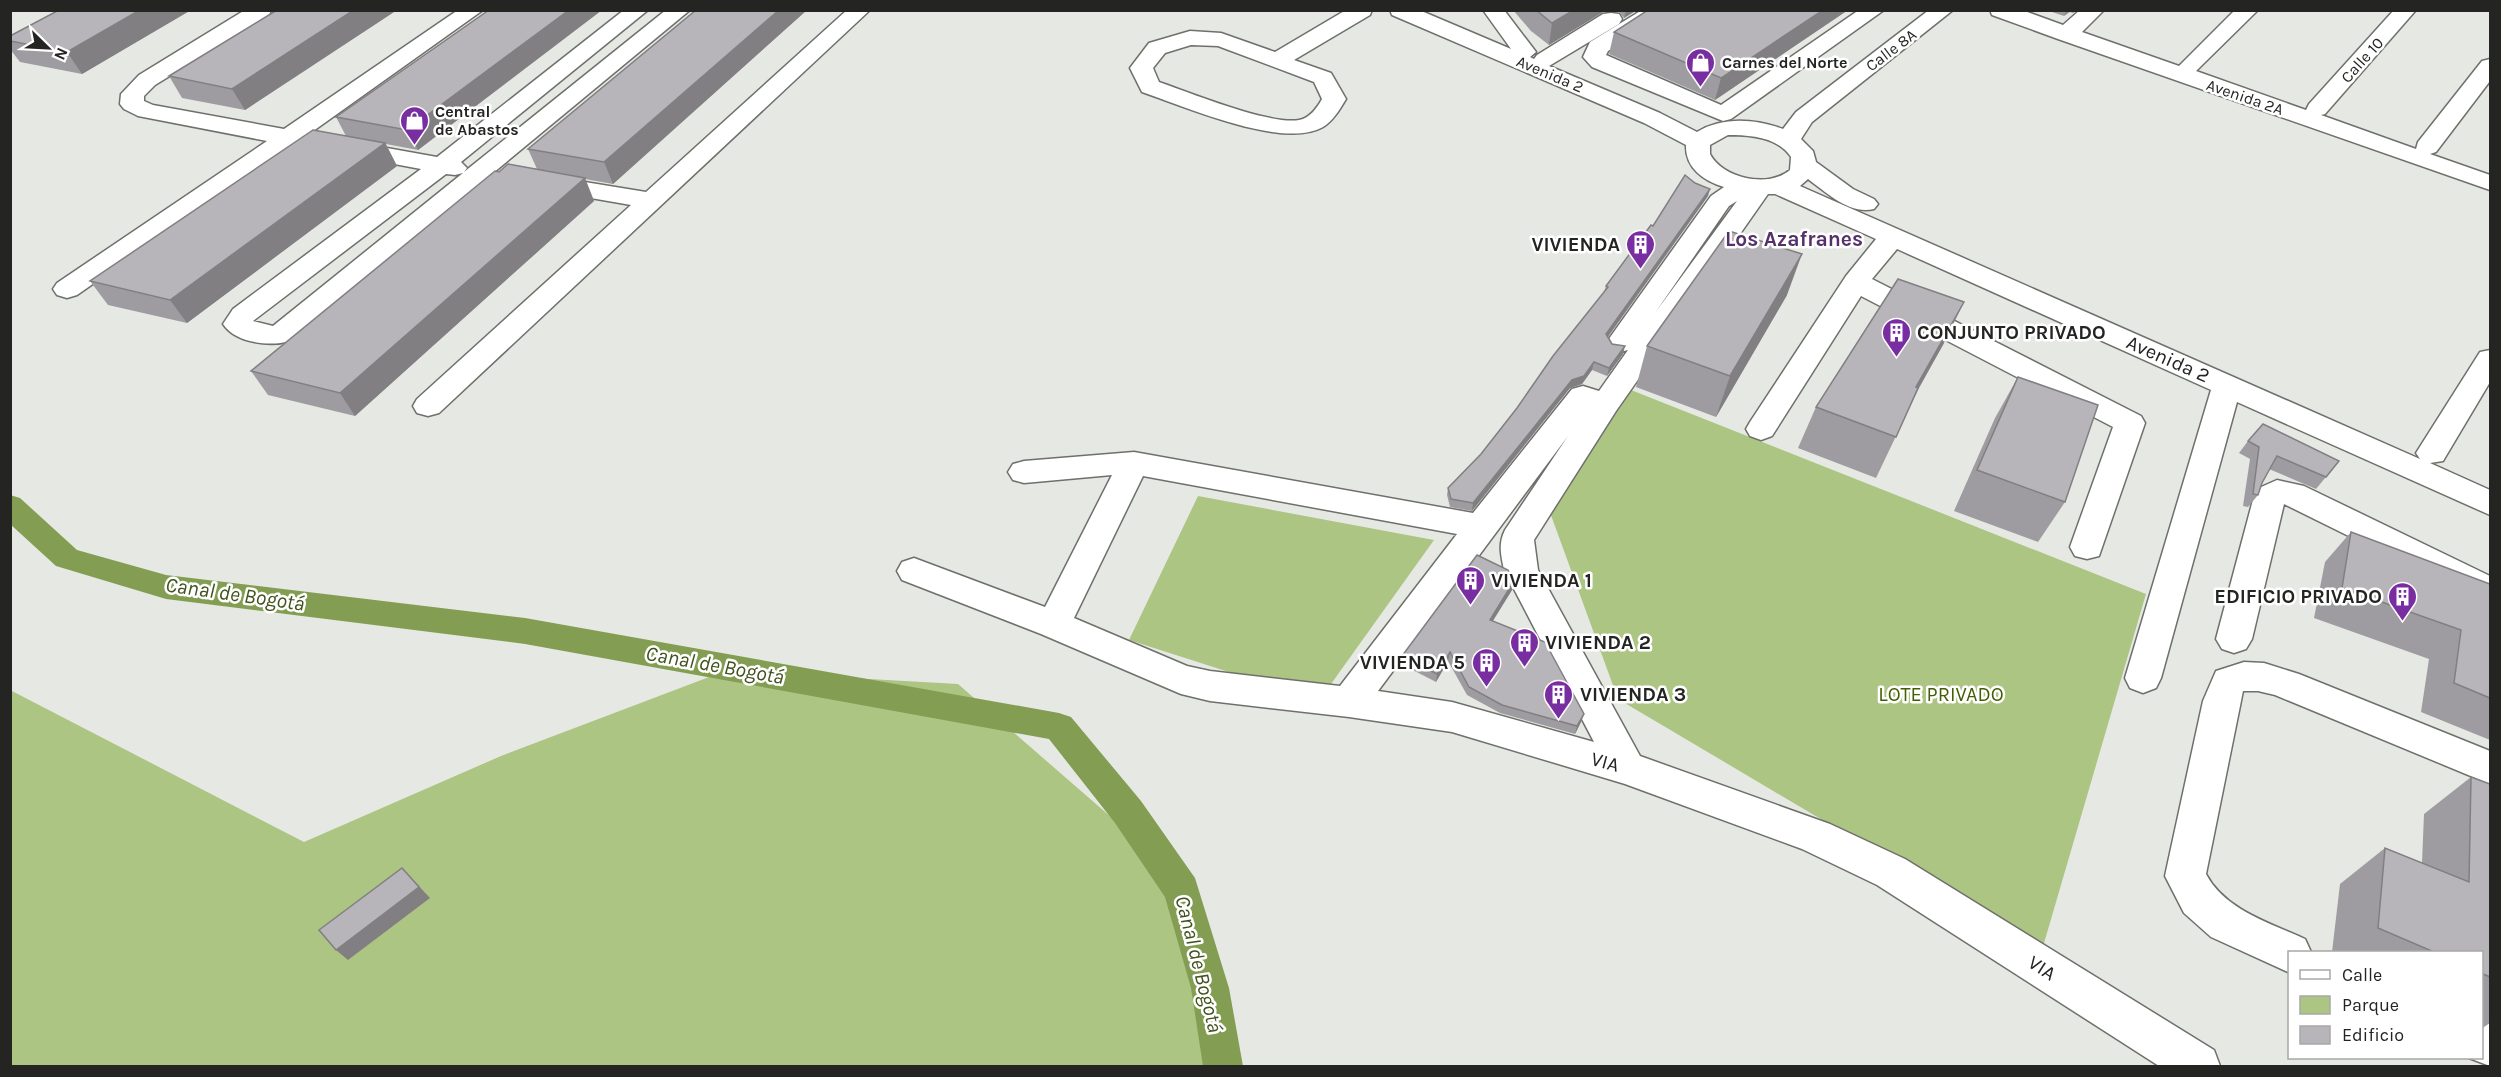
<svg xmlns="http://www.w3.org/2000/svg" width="2501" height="1077" viewBox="0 0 2501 1077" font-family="Karla,sans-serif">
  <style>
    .green { fill: #acc583 }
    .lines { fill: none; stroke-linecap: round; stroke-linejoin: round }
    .canal { fill: #839e53; fill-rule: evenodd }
    .minor-casing { stroke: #6e706b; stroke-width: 3 }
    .minor { fill: #fff; fill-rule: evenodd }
    .wall { fill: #9e9ca0 }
    .shaded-wall { fill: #817f82 }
    .building { fill: #b8b5ba; stroke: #817f82; stroke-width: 1.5 }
    .labels { text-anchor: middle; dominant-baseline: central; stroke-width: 5; stroke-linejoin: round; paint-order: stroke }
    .far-street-label { font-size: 16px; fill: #242523; stroke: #fff }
    .far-poi-label { font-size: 16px; font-weight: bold; fill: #242523; stroke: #fff; text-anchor: start }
    .poi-label { font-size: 20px; font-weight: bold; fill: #242523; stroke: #fff; text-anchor: start }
    .street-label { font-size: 20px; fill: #242523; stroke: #fff }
    .park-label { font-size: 20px; fill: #445c03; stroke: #fff }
    .neighbourhood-label { font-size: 21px; font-weight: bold; fill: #543169; stroke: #fff }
    .water-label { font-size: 21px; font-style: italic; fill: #41531d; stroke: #fff }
  </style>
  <rect width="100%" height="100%" fill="#e6e9e3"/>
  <g class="green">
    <polygon points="1631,390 2146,594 2042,950 1618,699 1548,507"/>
    <polygon points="1198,496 1434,540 1331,684 1232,673 1129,640"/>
    <polygon points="725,671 958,684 1165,864 1215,1066 11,1066 10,690 304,842 501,756"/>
  </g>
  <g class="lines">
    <polygon class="canal" points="10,495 20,498 77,550 166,575 525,618 1059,713 1071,717 1141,801 1195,878 1229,988 1243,1066 1203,1066 1191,988 1165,897 1115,823 1049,739 525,644 166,599 56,566 10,524"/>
    <defs>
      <g id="minor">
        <path d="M245,10H271L269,15L155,85L144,96V101L153,105L284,129L458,10H483L309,134L437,157L624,10H648L461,162L467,168L464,172L666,10H690L290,341C270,347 235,343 223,324L233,309L421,169L292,145L77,295L67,298L57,295L53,289L57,283L267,141L138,116L124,109L120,104L121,94L139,75ZM463,173L273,326L253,321L446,174L455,175Z"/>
        <polygon points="847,10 870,10 439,413 428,416 417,413 413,406 417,399 631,205 539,189 535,184 539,179 548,176 646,192"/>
        <path d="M1346,10H1372L1370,15L1294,60L1331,73L1346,99C1340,109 1333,121 1323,127C1283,150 1184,106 1142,92L1130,68L1149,43L1190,31L1221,33L1275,52ZM1191,45L1218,46L1314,82L1322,99C1317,108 1310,118 1299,120C1269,125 1191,93 1159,82L1153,68L1165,53Z"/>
        <path d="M1390,10H1419L1511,49L1483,10H1504L1536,52L1530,57L1534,59L1537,55L1603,14L1611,13L1619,14L1622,19L1619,24L1549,66L1660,113L1697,132C1723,116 1756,119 1783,129L1796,112L1929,10H1953L1812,122L1801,139L1813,151L1816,162L1853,189L1874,199L1878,204L1874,209C1850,215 1827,193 1808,179L1800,186L2420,459L2416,453L2480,352L2490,350V382L2443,461L2430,463L2490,490V515L2237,402L2161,678L2156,688L2143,693L2130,688L2125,678L2211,390L1897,249L1872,279L2141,416L2145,423L2099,556L2087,559L2075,556L2070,547L2113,427L1861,296L1772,436L1761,440L1750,436L1746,429L1750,422L1846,276L1876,239L1775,194H1768L1616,411L1534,540L1538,570L1640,756L1830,824L1905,859L2214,1050L2220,1066H2159L1877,885L1802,849L1625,784L1452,732L1349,717L1210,701L1181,694L1041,634L902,580L897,571L902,562L914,558L1045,607L1112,475L1024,483L1013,480L1008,472L1013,464L1024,461L1134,452L1473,513L1572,389L1583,386L1599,391L1628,350L1620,352L1610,350L1606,343L1711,196L1724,187C1704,181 1685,168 1686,145L1644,123L1392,15ZM1728,135C1750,135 1778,137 1791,157L1790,170C1769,188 1723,179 1710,154V145ZM1737,201L1655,313L1729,206ZM1568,436L1505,530C1498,544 1501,555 1504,570L1594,742L1452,702L1378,691ZM1143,476L1457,534L1340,686L1210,671L1187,666L1074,618Z"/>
        <polygon points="1642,10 1668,10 1666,15 1608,51 1606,55 1721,105 1859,10 1884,10 1731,119 1723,121 1592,67 1583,57 1590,42"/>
        <polygon points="1990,10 2022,10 2063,25 2080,10 2104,10 2082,32 2179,66 2235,10 2258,10 2196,71 2306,110 2309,104 2394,10 2416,10 2325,114 2321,115 2416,149 2418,142 2482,61 2490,59 2490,81 2436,152 2430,154 2490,175 2490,190 2058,39 1992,15"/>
        <polygon points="2277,480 2304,486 2490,576 2490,604 2478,600 2284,504 2252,639 2246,649 2234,653 2222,649 2216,639 2254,496 2259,488"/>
        <path d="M2244,662L2264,663L2299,674L2490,751V784L2275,695L2258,691H2243L2206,874C2225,910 2270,923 2305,939L2311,952H2290V973L2211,937L2184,913L2165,876L2203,701L2216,671Z"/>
        <polygon points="2482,1019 2490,1023 2490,1066 2469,1058 2482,1058"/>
      </g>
    </defs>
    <use href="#minor" class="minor-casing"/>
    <use href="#minor" class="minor"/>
  </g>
  <g class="wall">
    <polygon points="59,10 191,10 82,74 20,62 10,49 10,36"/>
    <polygon points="277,10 397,10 245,110 182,98 169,76"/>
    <polygon points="489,10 602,10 418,150 386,144 397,166 187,323 108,305 90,281 346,136 336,117"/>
    <polygon points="696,10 807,10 613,184 585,179 594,201 355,416 268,395 251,371 499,172 537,169 528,149"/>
    <polygon points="1513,10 1637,10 1624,18 1619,12 1603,12 1549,45 1531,31"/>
    <polygon points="1848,10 1715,100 1609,54 1614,32"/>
    <polygon points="2046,10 2078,10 2073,13 2070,12 2064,16"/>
    <polygon points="1708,196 1608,337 1612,344 1623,354 1607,376 1592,370 1582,384 1570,388 1472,511 1450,507 1447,495 1448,488 1481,454 1517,408 1604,292 1606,286"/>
    <polygon points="1787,295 1716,417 1636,387 1647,346"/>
    <polygon points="1944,343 1918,390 1876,478 1798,448 1816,407"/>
    <polygon points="2018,377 2065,502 2038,542 1954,511 1995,418"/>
    <polygon points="2248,441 2339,461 2316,489 2269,469 2262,483 2258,495 2248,507 2243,506 2250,459 2239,453"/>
    <polygon points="2351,532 2490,584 2490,740 2421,712 2429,659 2314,618 2325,562"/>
    <polygon points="1514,581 1512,590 1492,621 1581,722 1575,734 1500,713 1467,695 1448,661 1436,682 1401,664 1402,656"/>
    <polygon points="2471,777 2490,784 2490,1023 2481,1029 2481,952 2332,952 2340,884 2385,848 2422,863 2424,814"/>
  </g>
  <g class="shaded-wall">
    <polygon points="140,10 191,10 82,74 67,52"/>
    <polygon points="354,10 397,10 245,110 232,89"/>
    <polygon points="569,10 602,10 418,150 407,130"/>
    <polygon points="779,10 807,10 613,184 604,162"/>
    <polygon points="1574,10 1603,10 1603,12 1549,45 1552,23"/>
    <polygon points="1626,10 1637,10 1624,18"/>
    <polygon points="1823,10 1848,10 1715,100 1721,78"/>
    <polygon points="2067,10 2070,10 2064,16"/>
    <polygon points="385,143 397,166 187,323 170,300"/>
    <polygon points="585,178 594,201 355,416 340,393"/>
    <polygon points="1710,189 1708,196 1604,342 1606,334"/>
    <polygon points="1802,254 1787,295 1716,417 1730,376"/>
    <polygon points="1964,302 1944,343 1896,428 1916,387"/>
    <polygon points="1625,346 1623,354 1607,376 1609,368"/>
    <polygon points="1594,362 1592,370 1582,384 1570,388 1472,511 1473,503 1572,380"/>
    <polygon points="1514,581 1512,590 1488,629 1490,620"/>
    <polygon points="1450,652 1448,661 1436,682 1437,674"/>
    <polygon points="1584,714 1581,722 1575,734 1577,726"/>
    <polygon points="402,868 430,898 348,960 336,950"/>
  </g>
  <g class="building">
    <polygon points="59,10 140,10 67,52 10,41 10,36"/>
    <polygon points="277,10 354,10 232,89 169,76"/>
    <polygon points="489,10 569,10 407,130 336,117"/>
    <polygon points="696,10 779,10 604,162 528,149"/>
    <polygon points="1536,10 1574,10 1552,23"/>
    <polygon points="1648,10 1823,10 1721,78 1614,32"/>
    <polygon points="313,130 385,143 170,300 90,281"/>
    <polygon points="508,164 585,178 340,393 251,371 495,171 499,172"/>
    <polygon points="1685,175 1695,183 1710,189 1606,334 1612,344 1625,346 1609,368 1594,362 1584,376 1572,380 1473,503 1451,499 1448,488 1481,454 1517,408 1553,356 1608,287 1606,286 1651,225 1653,226"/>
    <polygon points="1729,231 1802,254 1730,376 1647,346"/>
    <polygon points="1898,279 1964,302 1916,387 1918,388 1896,437 1816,407"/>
    <polygon points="2018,377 2098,405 2065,502 1977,470"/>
    <polygon points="2263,424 2339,461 2326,477 2277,456 2262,483 2258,495 2253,494 2259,447 2248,441"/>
    <polygon points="2351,532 2490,584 2490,698 2454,683 2461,630 2342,588"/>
    <polygon points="1477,555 1508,570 1514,581 1490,620 1545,642 1584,714 1577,726 1502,705 1469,687 1450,652 1437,674 1402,656"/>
    <polygon points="2471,777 2490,784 2490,977 2481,973 2481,952 2434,952 2378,928 2385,848 2469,882"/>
    <polygon points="402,868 419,887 336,950 319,930"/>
  </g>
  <defs>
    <symbol id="shop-pin" viewBox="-11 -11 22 30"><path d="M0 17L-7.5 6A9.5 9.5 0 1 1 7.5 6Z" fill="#782da0" stroke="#fff"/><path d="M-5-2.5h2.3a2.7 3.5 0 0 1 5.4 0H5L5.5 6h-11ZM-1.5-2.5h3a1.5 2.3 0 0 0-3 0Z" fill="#fff"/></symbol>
    <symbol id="building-pin" viewBox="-11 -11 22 30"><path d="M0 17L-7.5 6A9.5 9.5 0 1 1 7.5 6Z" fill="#782da0" stroke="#fff"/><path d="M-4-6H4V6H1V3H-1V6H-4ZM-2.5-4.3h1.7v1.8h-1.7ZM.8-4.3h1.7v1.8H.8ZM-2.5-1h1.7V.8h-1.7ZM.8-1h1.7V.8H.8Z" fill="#fff"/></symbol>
  </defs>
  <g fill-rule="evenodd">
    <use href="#shop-pin" x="1684" y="46" width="33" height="45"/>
    <use href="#shop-pin" x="398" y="104" width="33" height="45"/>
    <use href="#building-pin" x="1624" y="228" width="33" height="45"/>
    <use href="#building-pin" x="1880" y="316" width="33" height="45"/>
    <use href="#building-pin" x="1454" y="564" width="33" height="45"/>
    <use href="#building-pin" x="2386" y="580" width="33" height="45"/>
    <use href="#building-pin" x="1508" y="626" width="33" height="45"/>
    <use href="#building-pin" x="1470" y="646" width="33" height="45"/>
    <use href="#building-pin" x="1542" y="678" width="33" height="45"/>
  </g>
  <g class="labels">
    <g class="far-street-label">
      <text transform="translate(1891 50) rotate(-37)">Calle 8A</text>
      <text transform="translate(2362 60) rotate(-48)">Calle 10</text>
      <text transform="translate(1550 74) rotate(23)">Avenida 2</text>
      <text transform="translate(2245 97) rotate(19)">Avenida 2A</text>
    </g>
    <g class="far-poi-label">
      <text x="1722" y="62">Carnes del Norte</text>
      <text x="435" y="111">Central<tspan x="435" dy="18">de Abastos</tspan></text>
    </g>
    <g class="poi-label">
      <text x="1620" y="244" text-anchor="end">VIVIENDA</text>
      <text x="1917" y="332">CONJUNTO PRIVADO</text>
      <text x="1491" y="580">VIVIENDA 1</text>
      <text x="2382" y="596" text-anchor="end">EDIFICIO PRIVADO</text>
      <text x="1545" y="642">VIVIENDA 2</text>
      <text x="1465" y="662" text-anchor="end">VIVIENDA 5</text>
      <text x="1580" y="694">VIVIENDA 3</text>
    </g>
    <g class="street-label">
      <text transform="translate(2168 359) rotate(24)">Avenida 2</text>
      <text transform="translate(1605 762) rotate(15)">VIA</text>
      <text transform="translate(2042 968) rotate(33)">VIA</text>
    </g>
    <g class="park-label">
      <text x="1941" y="694">LOTE PRIVADO</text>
    </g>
    <g class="neighbourhood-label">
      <text x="1794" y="239">Los Azafranes</text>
    </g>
    <g class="water-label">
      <text transform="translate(235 594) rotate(8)">Canal de Bogotá</text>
      <text transform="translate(715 665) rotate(10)">Canal de Bogotá</text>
      <text transform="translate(1199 964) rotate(76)">Canal de Bogotá</text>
    </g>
  </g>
  <rect width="2501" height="1077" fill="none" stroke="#242523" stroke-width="24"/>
  <rect x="2288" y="951" width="195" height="108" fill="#ffffff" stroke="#a7a8a7" stroke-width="1.5"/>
  <rect x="2300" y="970" width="30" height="9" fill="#ffffff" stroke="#a7a8a7" stroke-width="1.5"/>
  <text x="2342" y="981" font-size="18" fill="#242523">Calle</text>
  <rect x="2300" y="996" width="30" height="18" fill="#acc583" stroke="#a7a8a7" stroke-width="1.5"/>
  <text x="2342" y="1011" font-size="18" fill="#242523">Parque</text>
  <rect x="2300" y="1026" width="30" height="18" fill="#b8b5ba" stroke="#a7a8a7" stroke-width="1.5"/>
  <text x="2342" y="1041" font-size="18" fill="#242523">Edificio</text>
  <g transform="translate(48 48) rotate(114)" stroke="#ffffff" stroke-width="4.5" paint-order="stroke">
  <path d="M0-4.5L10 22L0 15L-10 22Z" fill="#242523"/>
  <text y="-9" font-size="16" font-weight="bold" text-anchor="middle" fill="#242523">N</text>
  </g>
</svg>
